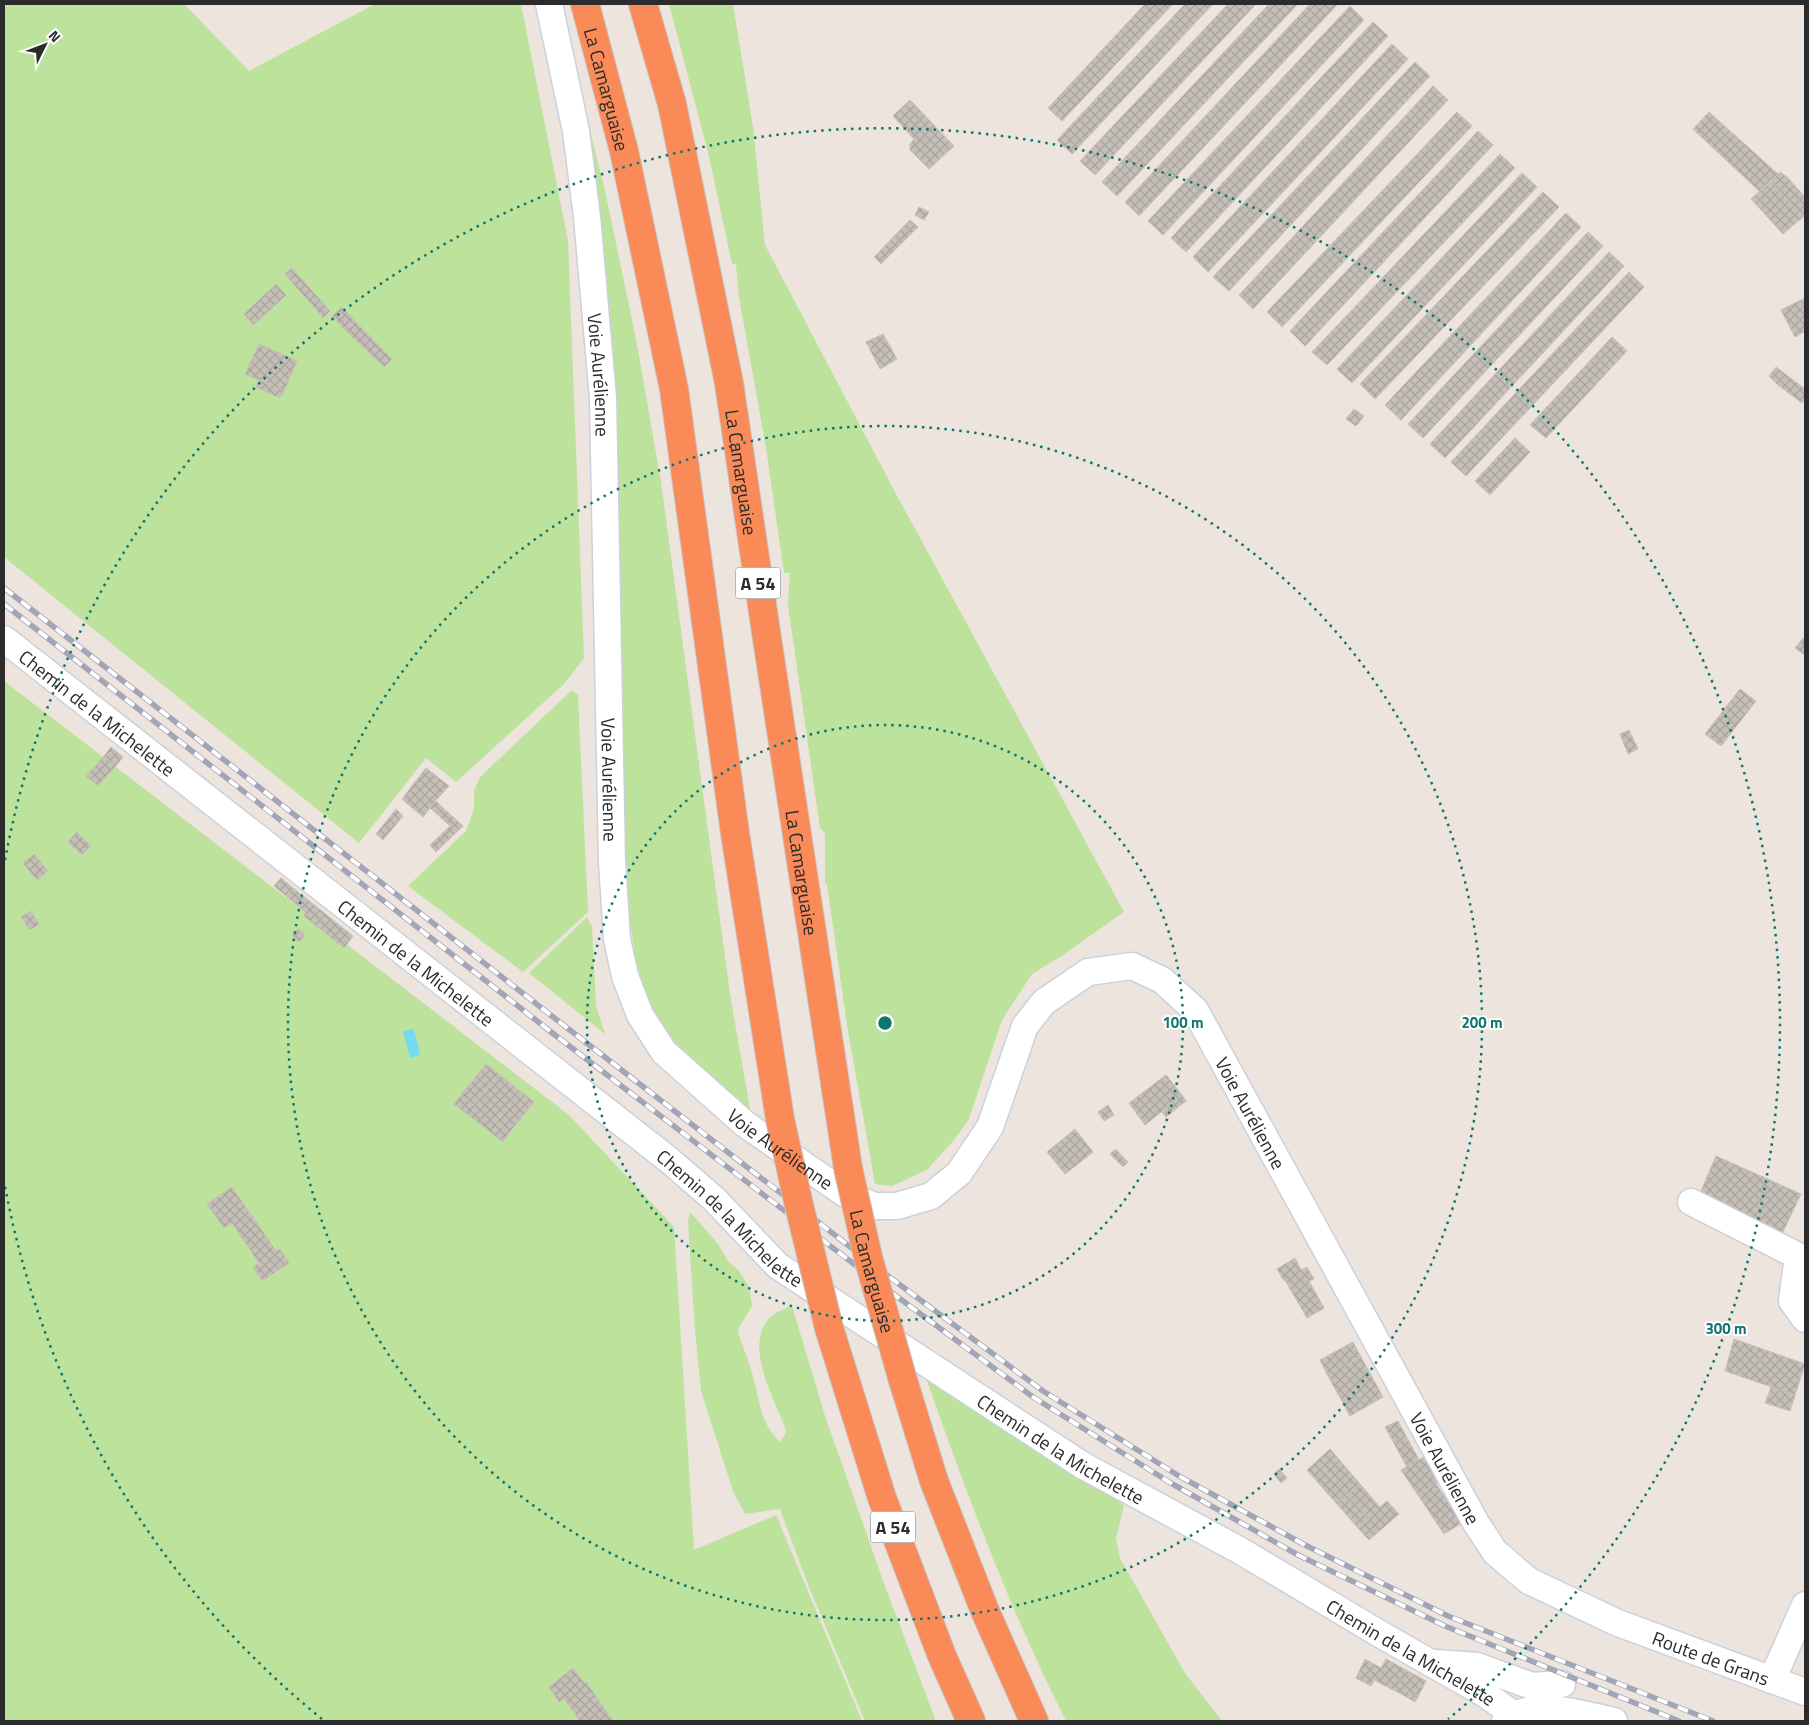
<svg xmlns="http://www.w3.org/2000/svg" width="1809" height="1725" viewBox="0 0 1809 1725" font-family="'Titillium Web',sans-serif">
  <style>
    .green { fill: #bce29b }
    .water { fill: #72dcec }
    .building { fill: url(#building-cross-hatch); stroke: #c8bfb7 }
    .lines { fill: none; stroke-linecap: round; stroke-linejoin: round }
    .minor-casing { stroke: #cbd1dc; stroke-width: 29 }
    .highway-casing { stroke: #c4c4c4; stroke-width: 30 }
    .minor { stroke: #fff; stroke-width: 26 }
    .highway { stroke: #fb8a59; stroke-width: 28 }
    .rail-casing { stroke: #a0a6b5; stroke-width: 5.5 }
    .rail { stroke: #fff; stroke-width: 4; stroke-dasharray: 11; stroke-linecap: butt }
    .highway-bridge-casing { stroke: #c4c4c4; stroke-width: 30; stroke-linecap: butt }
    .highway-bridge { stroke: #fb8a59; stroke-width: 28 }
    .ring { fill: none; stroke: #0f766e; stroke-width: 2.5; stroke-dasharray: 2.5 5 }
    .labels { text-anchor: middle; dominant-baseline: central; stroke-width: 4; stroke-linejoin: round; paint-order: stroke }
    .shield { fill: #fff; stroke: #6b6b6b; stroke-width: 1 }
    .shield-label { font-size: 18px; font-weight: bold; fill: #2b2b2b }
    .street-label { font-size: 19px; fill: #2b2b2b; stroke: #fff }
    .centre { fill: #0f766e; stroke: #fff; stroke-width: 2.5 }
    .ring-label { font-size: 15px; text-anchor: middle; font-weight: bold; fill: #0f766e; stroke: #fff; stroke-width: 4; stroke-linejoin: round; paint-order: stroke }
  </style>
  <defs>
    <pattern id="building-cross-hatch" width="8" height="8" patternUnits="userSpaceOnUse" patternTransform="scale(1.25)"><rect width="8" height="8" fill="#c5bfb8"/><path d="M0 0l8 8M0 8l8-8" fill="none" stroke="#a9a49e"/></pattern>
  </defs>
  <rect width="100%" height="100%" fill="#ece4dd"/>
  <g class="green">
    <polygon points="4,4 184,4 249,71 375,4 521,4 568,241 584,658 564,684 456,782 426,758 359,843 4,557"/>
    <polygon points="669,4 733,4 753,127 765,245 895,492 1124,912 1063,955 1032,974 1002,1020 969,1119 954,1140 927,1170 892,1186 875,1184 847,1025 827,884 825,884 825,833 820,828 788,605 790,573 784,573 766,448 739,297 736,264 732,264 709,156"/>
    <polygon points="565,33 604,186 636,339 661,482 730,994 751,1115 678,1052 653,1015 636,962 627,902 613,543"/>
    <polygon points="4,681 569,1115 674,1227 694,1550 776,1515 862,1721 4,1721"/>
    <polygon points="572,690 578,695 588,912 523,972 408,886 466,831 474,809 474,791 480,777"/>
    <polygon points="587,917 592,927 596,1006 605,1034 529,973"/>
    <path d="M690,1212L718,1244L728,1261L739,1271L749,1287L752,1306L739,1327L738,1332C743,1348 750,1363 754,1380C760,1405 761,1423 780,1442L786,1433L785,1427C770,1390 732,1323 792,1306L825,1416L886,1589L936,1721H865L809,1587L780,1509L745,1514L733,1491L701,1391L695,1331L688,1222Z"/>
    <path d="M928,1371L1124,1505L1116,1538L1120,1558L1185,1673L1222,1721H1066C1010,1610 967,1495 926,1378Z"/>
  </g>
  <polygon class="water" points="414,1029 420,1055 410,1058 403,1031"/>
  <g class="building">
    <polygon points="1145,4 1173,4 1062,121 1048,108"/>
    <polygon points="1185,4 1213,4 1072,154 1057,140"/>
    <polygon points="1228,4 1256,4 1095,175 1080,161"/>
    <polygon points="1269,4 1298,4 1117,196 1102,182"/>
    <polygon points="1310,4 1338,4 1139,216 1125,202"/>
    <polygon points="1350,6 1364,20 1163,235 1148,221"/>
    <polygon points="1373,22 1388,36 1186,252 1171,238"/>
    <polygon points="1392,44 1408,59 1208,272 1193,257"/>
    <polygon points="1415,62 1430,76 1229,291 1213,277"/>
    <polygon points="1433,86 1448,100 1253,309 1239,295"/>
    <polygon points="910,100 954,146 929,169 910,150 910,144 914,139 893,116"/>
    <polygon points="1457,112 1472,126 1282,327 1267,312"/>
    <polygon points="1709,112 1778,174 1759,191 1693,129"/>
    <polygon points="1478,131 1493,145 1305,346 1290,331"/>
    <polygon points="1500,154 1515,168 1327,365 1312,352"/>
    <polygon points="1780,172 1787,177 1805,197 1805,214 1803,217 1771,183 1771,181"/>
    <polygon points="1522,173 1537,187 1352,383 1337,369"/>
    <polygon points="1771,181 1803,217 1783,234 1751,199"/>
    <polygon points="1543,192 1559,207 1375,399 1360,384"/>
    <polygon points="919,207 929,212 924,220 915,215"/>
    <polygon points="1566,213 1581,227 1401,420 1385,405"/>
    <polygon points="910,220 918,227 881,264 874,257"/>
    <polygon points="1588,232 1603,246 1423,438 1408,424"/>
    <polygon points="1609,252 1624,266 1445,458 1430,444"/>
    <polygon points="292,268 330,311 323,318 285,274"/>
    <polygon points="1629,272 1644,287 1466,476 1451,462"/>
    <polygon points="276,284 286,295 254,325 244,314"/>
    <polygon points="1805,298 1805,331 1795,337 1781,310"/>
    <polygon points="342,307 355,321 345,330 332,316"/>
    <polygon points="355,321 392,359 384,367 345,330"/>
    <polygon points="883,334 897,359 880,369 866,342"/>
    <polygon points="1612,337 1627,351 1546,438 1530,425"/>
    <polygon points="259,344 297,361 284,391 245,374"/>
    <polygon points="1776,367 1805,389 1805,398 1802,403 1778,385 1769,376"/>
    <polygon points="259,380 284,391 280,398 256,387"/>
    <polygon points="1354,409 1364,416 1356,426 1346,419"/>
    <polygon points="1515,438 1530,452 1490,495 1475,481"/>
    <polygon points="1803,638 1805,639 1805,655 1795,648"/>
    <polygon points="1740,689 1756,701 1721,746 1705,734"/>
    <polygon points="1629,730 1638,749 1628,754 1620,734"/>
    <polygon points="111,747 123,757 116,766 104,756"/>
    <polygon points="104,756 116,766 98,786 86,776"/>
    <polygon points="426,768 449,786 437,799 415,782"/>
    <polygon points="415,782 437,799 423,817 402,799"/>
    <polygon points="436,801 442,807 437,814 430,808"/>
    <polygon points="442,807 463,826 436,852 430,845 450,826 437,814"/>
    <polygon points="396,809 403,816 383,840 376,834"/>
    <polygon points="77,832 91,846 82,855 68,842"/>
    <polygon points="34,854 48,871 37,880 23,863"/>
    <polygon points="281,878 293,888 286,896 274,886"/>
    <polygon points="293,888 353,936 344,948 304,916 306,913 286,896"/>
    <polygon points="31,911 39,924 30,930 21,917"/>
    <polygon points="298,929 305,935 299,942 292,935"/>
    <polygon points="486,1064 499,1074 474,1105 461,1095"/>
    <polygon points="499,1074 520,1091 496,1123 509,1133 503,1142 454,1104 461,1095 474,1105"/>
    <polygon points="1166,1075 1182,1095 1145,1125 1129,1103"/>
    <polygon points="520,1091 534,1102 509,1133 496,1123"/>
    <polygon points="1182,1095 1186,1101 1166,1117 1162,1112"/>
    <polygon points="1108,1105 1114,1115 1104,1121 1098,1112"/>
    <polygon points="1075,1129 1093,1152 1065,1174 1047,1152"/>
    <polygon points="1116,1149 1120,1154 1115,1159 1110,1154"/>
    <polygon points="1120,1154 1128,1162 1123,1167 1115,1159"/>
    <polygon points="1716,1156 1801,1194 1781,1236 1698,1198"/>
    <polygon points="232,1187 276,1251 280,1249 289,1263 262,1281 253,1267 259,1263 232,1223 224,1228 207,1204"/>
    <polygon points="1295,1258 1301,1270 1307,1267 1314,1279 1309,1281 1324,1308 1307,1318 1285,1280 1284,1281 1277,1269"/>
    <polygon points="1734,1339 1805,1364 1795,1395 1725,1371"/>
    <polygon points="1353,1342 1361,1357 1327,1374 1320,1360"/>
    <polygon points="1361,1357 1383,1397 1350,1416 1327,1374"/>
    <polygon points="1771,1387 1795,1395 1790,1411 1765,1403"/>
    <polygon points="1398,1421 1419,1460 1407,1467 1385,1427"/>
    <polygon points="1330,1449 1360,1484 1347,1495 1317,1461"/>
    <polygon points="1426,1456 1442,1480 1418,1495 1401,1470"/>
    <polygon points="1317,1461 1347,1495 1336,1503 1307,1470"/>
    <polygon points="1279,1469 1287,1478 1281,1483 1274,1474"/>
    <polygon points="1360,1484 1380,1507 1387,1501 1399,1514 1369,1540 1358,1528 1369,1519 1347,1495"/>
    <polygon points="1436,1484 1462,1523 1444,1534 1418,1495"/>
    <polygon points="1347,1495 1369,1519 1358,1528 1336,1503"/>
    <polygon points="1365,1659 1381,1668 1386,1659 1426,1681 1418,1697 1405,1690 1403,1695 1374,1680 1371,1686 1356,1678"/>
    <polygon points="573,1668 585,1684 586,1682 613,1721 580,1721 564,1698 559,1702 549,1687"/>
    <polygon points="1405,1690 1418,1697 1415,1702 1403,1695"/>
  </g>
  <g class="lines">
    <defs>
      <g id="minor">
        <path id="s1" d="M549,4L576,131L587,217L603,398L612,862L617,939L625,976L640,1015L664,1052L745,1124L847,1195L875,1206H897L931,1196L959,1173L990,1127L1025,1026L1044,1002L1088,972L1132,966L1162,980L1195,1010L1476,1523L1495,1552L1529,1581L1618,1623L1805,1692"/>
        <path id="s2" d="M4,639L669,1160L714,1199L778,1266L1082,1465L1239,1550L1380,1634L1485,1694L1513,1714"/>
        <polyline points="1691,1202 1798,1256 1792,1301 1805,1319"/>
        <polyline points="1436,1663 1477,1666 1532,1686 1562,1684"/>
        <polyline points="1772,1680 1805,1605"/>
        <path d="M1505,1721C1533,1698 1581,1714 1614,1721"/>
      </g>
      <g id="highway">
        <path id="s3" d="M585,4L624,151L674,389L735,833L780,1119"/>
        <path id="s4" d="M643,4L672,104L729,383L766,632L848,1168"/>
        <polyline points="829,1328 882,1498 942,1656 971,1721"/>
        <polyline points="902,1377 934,1481 985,1611 1034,1721"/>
      </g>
    </defs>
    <use href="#minor" class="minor-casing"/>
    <use href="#highway" class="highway-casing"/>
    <use href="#minor" class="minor"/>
    <use href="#highway" class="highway"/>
    <defs>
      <g id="rail">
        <polyline points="4,588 566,1027 884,1273 1043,1391 1179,1476 1305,1545 1448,1616 1713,1721"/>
        <polyline points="4,604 555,1035 880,1284 1033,1397 1169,1482 1298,1555 1445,1626 1679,1721"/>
      </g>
    </defs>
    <use href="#rail" class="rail-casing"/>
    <use href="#rail" class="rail"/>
    <defs>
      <g id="highway-bridge">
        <polyline points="780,1119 798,1201 829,1328"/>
        <path id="s5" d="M848,1168L868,1257L902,1377"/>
      </g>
    </defs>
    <use href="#highway-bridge" class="highway-bridge-casing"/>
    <use href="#highway-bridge" class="highway-bridge"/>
  </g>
  <g class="ring">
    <circle cx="885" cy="1023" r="298"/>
    <circle cx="885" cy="1023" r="597"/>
    <path d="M322 1719A895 895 0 0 1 5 1186M5 860A895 895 0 1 1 1448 1719"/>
  </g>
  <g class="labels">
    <g class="shield">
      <rect x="735.5" y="567.5" width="45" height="31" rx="4"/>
      <rect x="870.5" y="1511.5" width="45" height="31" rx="4"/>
    </g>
    <g class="shield-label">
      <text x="758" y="583">A 54</text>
      <text x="893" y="1527">A 54</text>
    </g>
    <g class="street-label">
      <text stroke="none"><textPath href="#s3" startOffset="88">La Camarguaise</textPath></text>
      <text stroke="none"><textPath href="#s1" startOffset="375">Voie Aurélienne</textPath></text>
      <text stroke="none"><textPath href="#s4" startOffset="479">La Camarguaise</textPath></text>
      <text stroke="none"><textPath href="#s2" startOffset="119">Chemin de la Michelette</textPath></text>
      <text stroke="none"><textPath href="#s1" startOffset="780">Voie Aurélienne</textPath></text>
      <text stroke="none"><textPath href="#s4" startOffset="884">La Camarguaise</textPath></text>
      <text stroke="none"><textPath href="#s2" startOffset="524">Chemin de la Michelette</textPath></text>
      <text stroke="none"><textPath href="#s1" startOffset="1905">Voie Aurélienne</textPath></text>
      <text stroke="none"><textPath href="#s1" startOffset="1215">Voie Aurélienne</textPath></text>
      <text stroke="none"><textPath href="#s2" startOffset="929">Chemin de la Michelette</textPath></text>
      <text stroke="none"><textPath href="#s5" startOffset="106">La Camarguaise</textPath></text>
      <text stroke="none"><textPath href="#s2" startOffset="1334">Chemin de la Michelette</textPath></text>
      <text stroke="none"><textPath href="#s1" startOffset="2310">Voie Aurélienne</textPath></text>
      <text stroke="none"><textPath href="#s2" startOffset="1739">Chemin de la Michelette</textPath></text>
      <text stroke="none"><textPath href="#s1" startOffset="2650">Route de Grans</textPath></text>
    </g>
  </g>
  <circle cx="885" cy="1023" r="8" class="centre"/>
  <g class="ring-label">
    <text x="1183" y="1028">100 m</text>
    <text x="1482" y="1028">200 m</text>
    <text x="1726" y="1334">300 m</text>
  </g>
  <rect width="1809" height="1725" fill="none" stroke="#2b2b2b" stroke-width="10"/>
  <g transform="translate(45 45) rotate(48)" stroke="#ffffff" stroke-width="4" paint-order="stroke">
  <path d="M0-4L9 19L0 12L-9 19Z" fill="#2b2b2b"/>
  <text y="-8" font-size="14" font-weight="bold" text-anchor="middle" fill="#2b2b2b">N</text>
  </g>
</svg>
